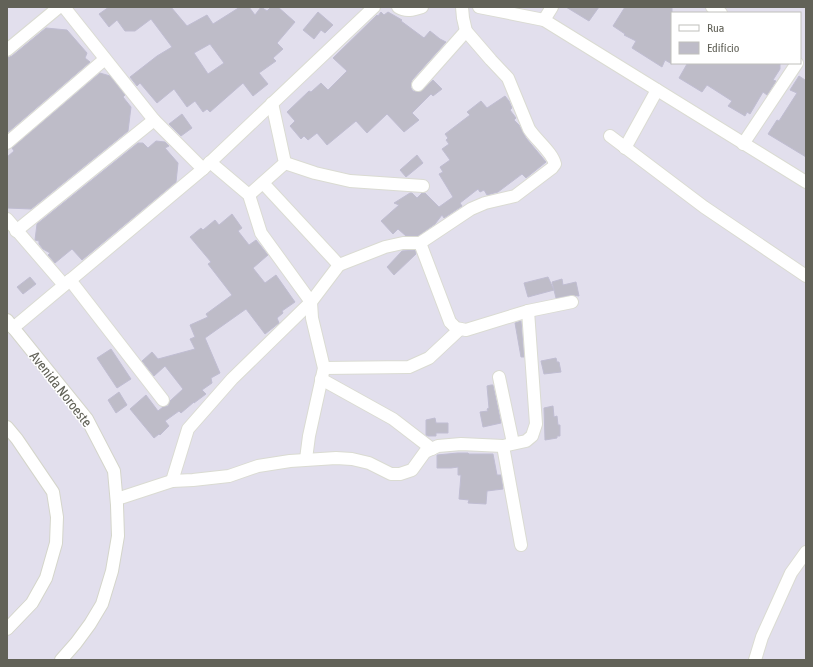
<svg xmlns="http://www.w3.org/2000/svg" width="813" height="667" viewBox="0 0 813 667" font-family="'Asap Condensed',sans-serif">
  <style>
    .building { fill: #bebcc8; stroke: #c0bdd2; fill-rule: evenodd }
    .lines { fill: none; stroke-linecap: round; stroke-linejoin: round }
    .street-casing { stroke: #dadbd2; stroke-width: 14 }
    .secondary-casing { stroke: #d4d5ca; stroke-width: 14 }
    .street { stroke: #fff; stroke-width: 12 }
    .secondary { stroke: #fff; stroke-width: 12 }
    .labels { text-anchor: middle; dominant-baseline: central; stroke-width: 3; stroke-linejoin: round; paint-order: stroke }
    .street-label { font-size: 14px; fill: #626258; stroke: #fff }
  </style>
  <rect width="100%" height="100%" fill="#e2dfed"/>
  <g class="building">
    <path d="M109,7H171L187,26L207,15L213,24L240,7H249L255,15L261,7L267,11L271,7H278L295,22L277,43L283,49L273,58L276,61L259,73L268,84L253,96L243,83L210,112L207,109L203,112L195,101L187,107L174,89L157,103L140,83L137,86L130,77L157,56L172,47L151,19L135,31H125L117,20L109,27L99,14ZM210,44L224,63L208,74L194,53Z"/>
    <polygon points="566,7 599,7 589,21"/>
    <polygon points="625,7 672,7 672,64 665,60 662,67 632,48 636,41 624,35 625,34 613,26"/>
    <polygon points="318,12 333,25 325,33 321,30 314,39 303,30"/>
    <polygon points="381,12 384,15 388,12 402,20 401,21 424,38 430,31 440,39 446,42 412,80 411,84 411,88 413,91 420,92 433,80 442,89 433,96 431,94 412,113 419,120 404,132 387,114 367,133 356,121 327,145 317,133 308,140 304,136 301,139 290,126 295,121 287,112 309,91 311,92 321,83 328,90 347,71 333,58 377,15 378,16"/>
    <polygon points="46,28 67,30 87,53 85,58 90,62 7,133 7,58 12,56"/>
    <polygon points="690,63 780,63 780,69 773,80 776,81 767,95 763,92 750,114 747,112 745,116 728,106 732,101 707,85 702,92 679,78 687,64 688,65"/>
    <polygon points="100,73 110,76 125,95 123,97 131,107 128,131 31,209 7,208 7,157 14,151 12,148"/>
    <polygon points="799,76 805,80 806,78 806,157 768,134 777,120 779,121 797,93 790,90"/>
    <polygon points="505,96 509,101 512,108 510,110 516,118 514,120 519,125 526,138 546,162 526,178 522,174 498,192 487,195 484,190 480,192 478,189 460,203 462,206 444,218 442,215 435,224 418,236 406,236 398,229 393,234 381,221 399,205 394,203 410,193 412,193 417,198 422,193 425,193 439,207 453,197 439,174 443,172 440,167 450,160 442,149 449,144 446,140 448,138 445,134 470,115 467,112 481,101 487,108"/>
    <polygon points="182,114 192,128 181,136 169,124"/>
    <polygon points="156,141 165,142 169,146 165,148 178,163 176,182 82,260 72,249 55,263 48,255 50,253 43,249 39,244 39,241 35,240 37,224 138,143 143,143 148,148"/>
    <polygon points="417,155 423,163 406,177 400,170"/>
    <polygon points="232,214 242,228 238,231 249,245 256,240 268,255 253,268 265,283 276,275 295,302 282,311 283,313 277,318 279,323 265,334 246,309 205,338 220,373 211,378 212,383 202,390 206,394 194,403 194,402 181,413 179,411 165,421 169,426 160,435 159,434 154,438 130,409 146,395 158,411 163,407 168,406 170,401 183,389 165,366 154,376 142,361 152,352 158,359 195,349 190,339 195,337 190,325 208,317 206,314 232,295 208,264 211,262 190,237 201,228 203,230 215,220 219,225"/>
    <polygon points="415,250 416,254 394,275 387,267 402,251"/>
    <polygon points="30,277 36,284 23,294 17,287"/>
    <polygon points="548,277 554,290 552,282 562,279 563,285 576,282 579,296 571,295 556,298 554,290 528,297 524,283"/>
    <polygon points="521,321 524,357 521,357 515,323"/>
    <polygon points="111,349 131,379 117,388 97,358"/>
    <polygon points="556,358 557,362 559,362 561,372 544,374 541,361"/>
    <polygon points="491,385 493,385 501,423 483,427 480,412 488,411 487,409 489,408 487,386"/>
    <polygon points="119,392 127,405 116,413 108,400"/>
    <polygon points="553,406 554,417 557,416 558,425 560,425 560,436 557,436 557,438 545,440 544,408"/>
    <polygon points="435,418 436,423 448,423 448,433 436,433 436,436 428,436 426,435 426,420"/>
    <polygon points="458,453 468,453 469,454 493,454 497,475 501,475 503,489 487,491 486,504 468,503 469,500 459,499 461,475 458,475 458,467 451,468 437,468 437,455"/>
  </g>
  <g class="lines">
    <defs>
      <g id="street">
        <polyline points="64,7 154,120 203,169"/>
        <path d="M398,7C406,12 413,10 422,7"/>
        <polyline points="479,7 544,20 806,182"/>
        <polyline points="712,7 721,13"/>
        <polyline points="544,20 552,7"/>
        <polyline points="7,50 59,7"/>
        <polyline points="418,85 466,31"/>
        <polyline points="610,136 704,207 806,276"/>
        <polyline points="7,143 105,59"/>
        <polyline points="743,144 797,63"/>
        <polyline points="625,148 657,90"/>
        <polyline points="210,162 249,195 261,233 311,302 312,318 324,368 309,436 306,459"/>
        <polyline points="285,163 315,173 350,181 423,186"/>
        <polyline points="263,183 339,265"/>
        <polyline points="249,195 285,163 272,103"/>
        <polyline points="7,219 64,285"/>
        <polyline points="16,231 154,120"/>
        <polyline points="420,243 450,322 456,328 466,330 528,311 572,302"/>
        <polyline points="70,280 163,400"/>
        <polyline points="13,328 203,169 374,7"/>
        <polyline points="324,368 409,367 429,358 460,329"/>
        <polyline points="499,377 513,443"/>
        <polyline points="321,379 393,419 432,449"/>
        <polyline points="503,446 521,545"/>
        <path d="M172,481L188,429L232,379L311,302L339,265L385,247L403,243H420L471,209L485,203L515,196L552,168L555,164C552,152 536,140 529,129L508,78L491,60L466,31L463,18L462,7"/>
        <polyline points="117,499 172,481 193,480 229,476 258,466 290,461 336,458 352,459 369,463 391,474 400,474 412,470 425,452 438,446 461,444 503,446 526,441 532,436 536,424 528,311"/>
        <polyline points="755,660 762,637 791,573 806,552"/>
      </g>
      <g id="secondary">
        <polyline points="7,320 87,419 114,471 117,505 118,536 112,571 102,604 90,624 76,643 61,660"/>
        <polyline points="7,427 17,439 53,492 57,517 56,543 46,578 32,603 7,629"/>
      </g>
    </defs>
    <use href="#street" class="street-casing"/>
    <use href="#secondary" class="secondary-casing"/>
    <use href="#street" class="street"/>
    <use href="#secondary" class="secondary"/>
  </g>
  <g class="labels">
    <g class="street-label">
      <text transform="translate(61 389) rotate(52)">Avenida Noroeste</text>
    </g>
  </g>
  <rect width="813" height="667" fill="none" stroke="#626258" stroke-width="16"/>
  <rect x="671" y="12" width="130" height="52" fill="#ffffff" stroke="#c0c0bc"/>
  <rect x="679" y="25" width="20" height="6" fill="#ffffff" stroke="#c0c0bc"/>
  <text x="707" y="32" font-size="12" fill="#626258">Rua</text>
  <rect x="679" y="42" width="20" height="12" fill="#bebcc8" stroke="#c0c0bc"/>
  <text x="707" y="52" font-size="12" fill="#626258">Edifício</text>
</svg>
